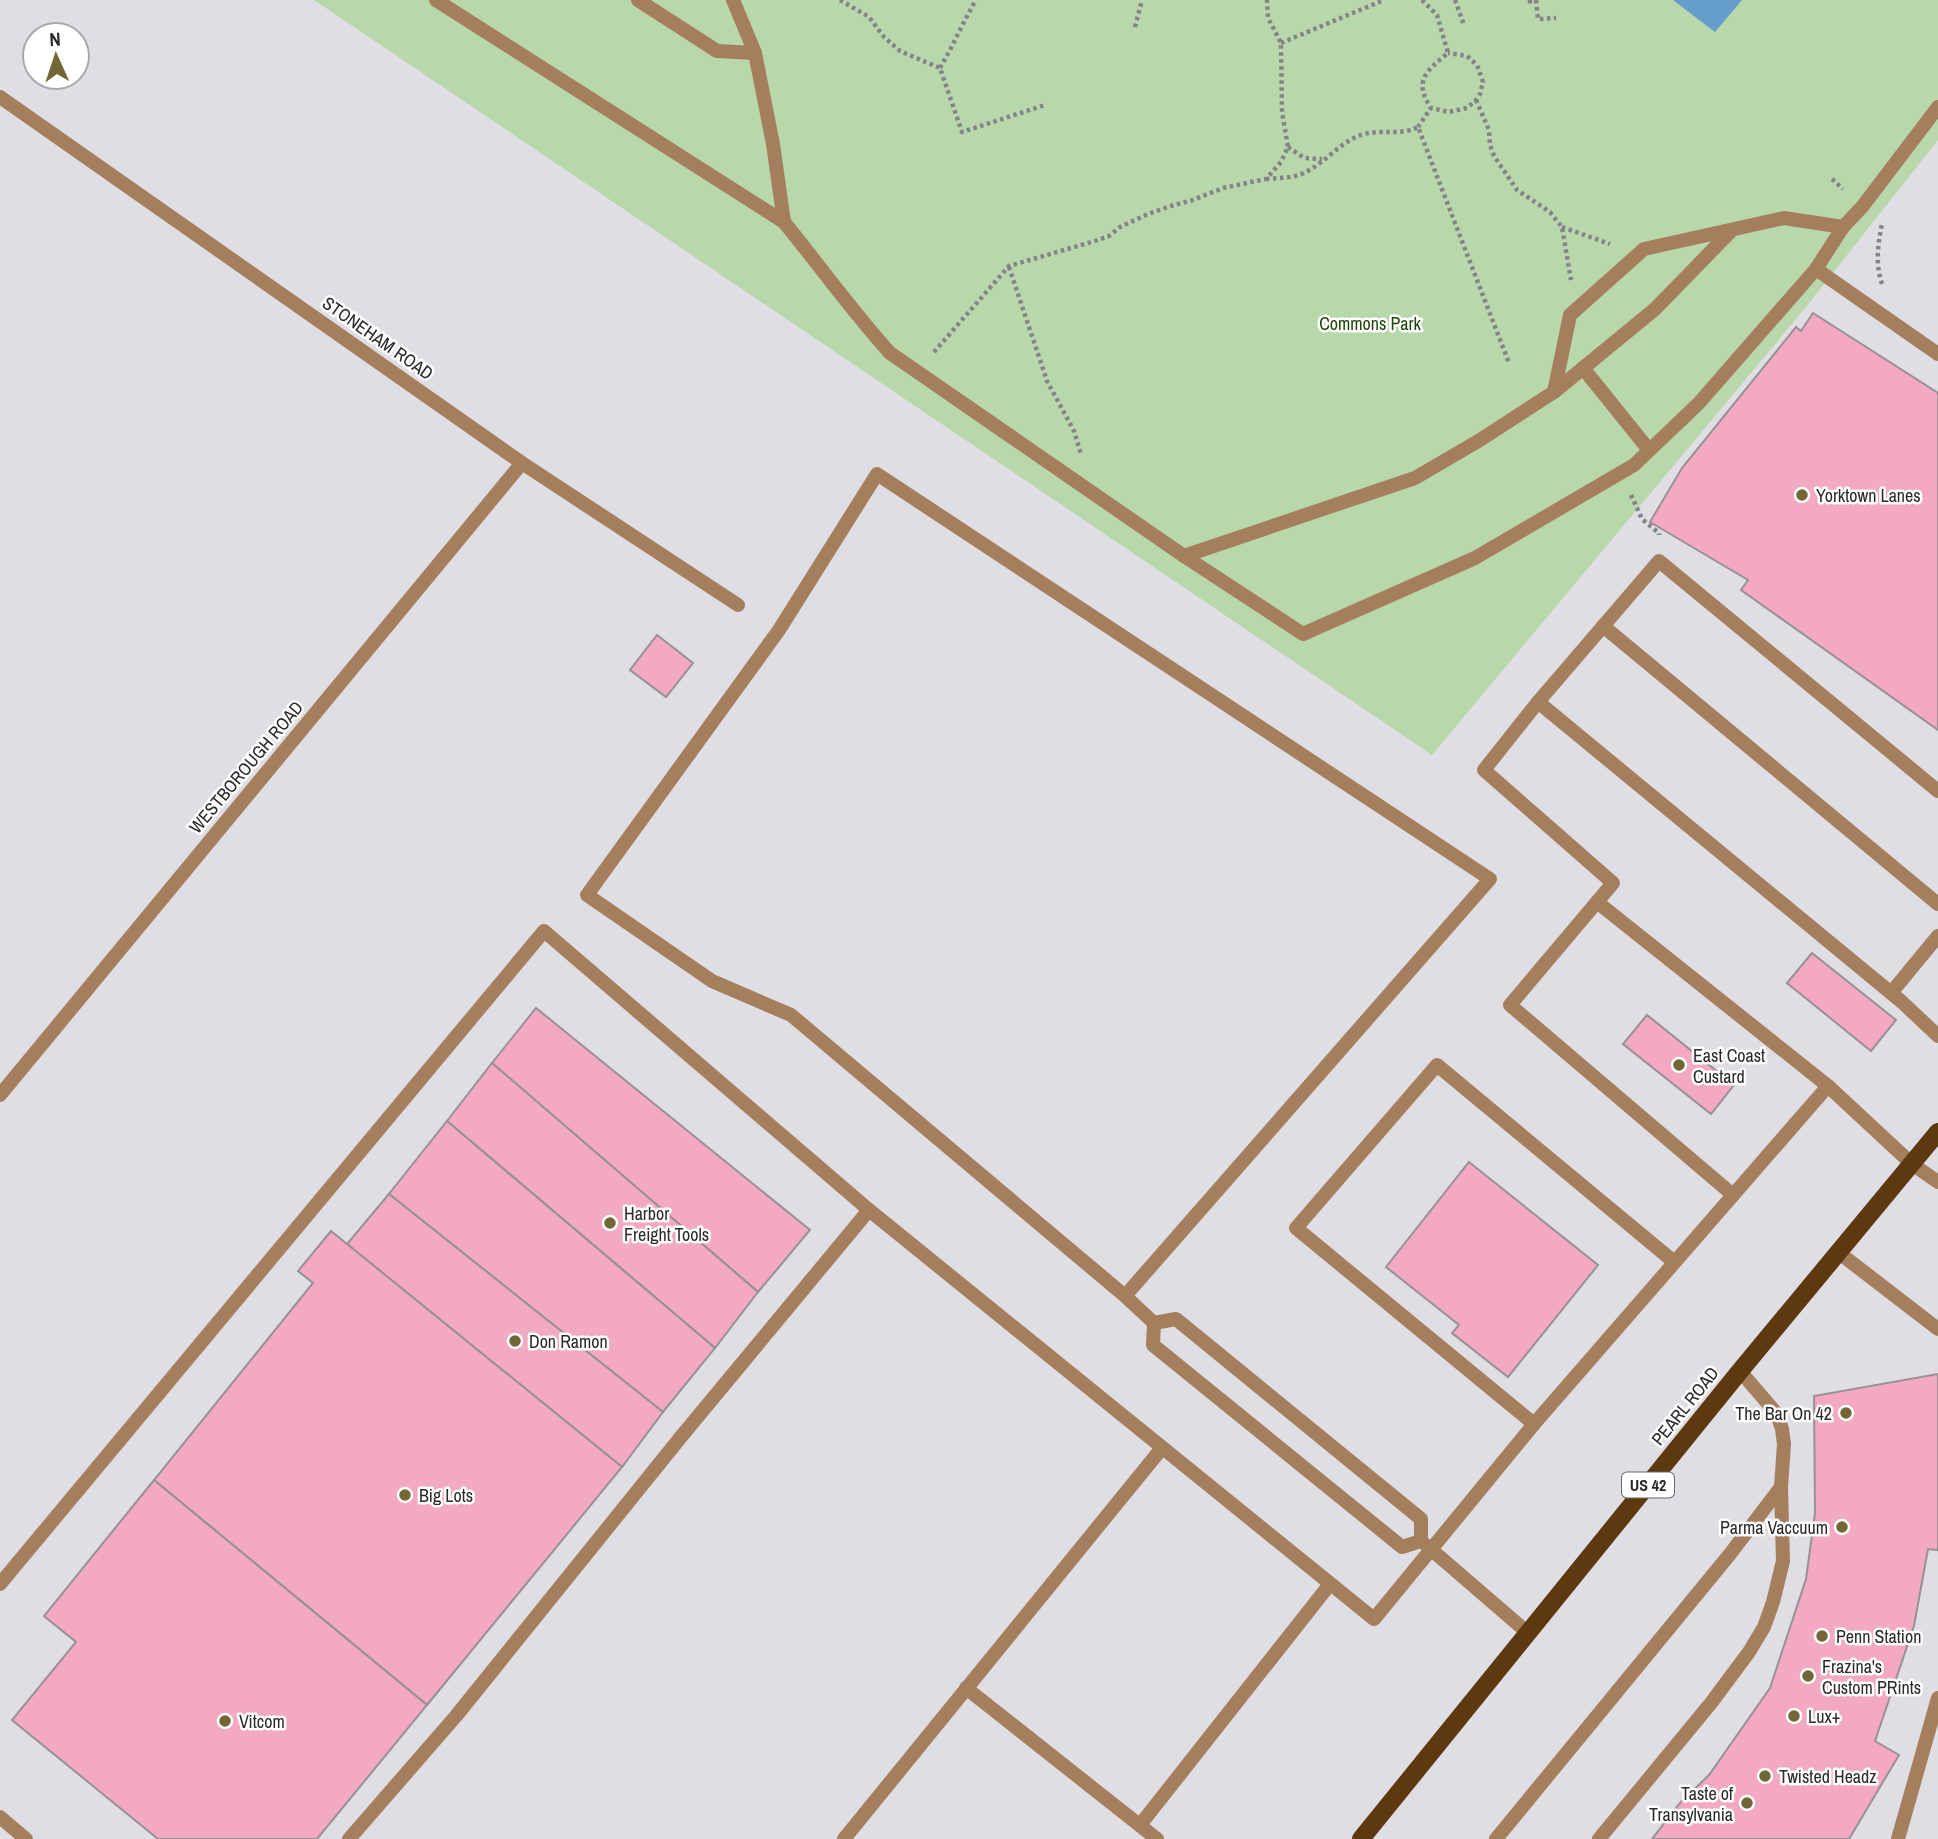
<svg xmlns="http://www.w3.org/2000/svg" width="1938" height="1839" viewBox="0 0 1938 1839" font-family="'Archivo Narrow',sans-serif">
  <style>
    .green { fill: #b8d8ac }
    .water { fill: #659dcb }
    .building { fill: #f2a9c1; stroke: #989193; stroke-width: 2 }
    .lines { fill: none; stroke-linecap: round; stroke-linejoin: round }
    .path { stroke: #848488; stroke-width: 4.5; stroke-dasharray: 3.5 3.5; stroke-linecap: butt }
    .service { stroke: #a57f5d; stroke-width: 14 }
    .minor { stroke: #a57f5d; stroke-width: 14 }
    .primary { stroke: #5e380f; stroke-width: 18 }
    .poi-dot { fill: #726734; stroke: #fff; stroke-width: 2.5 }
    .labels { text-anchor: middle; dominant-baseline: central; stroke-width: 5; stroke-linejoin: round; paint-order: stroke }
    .shield { fill: #fff; stroke: #69686b; stroke-width: 2 }
    .shield-label { font-size: 16px; font-weight: bold; fill: #29282b }
    .park-label { font-size: 18px; fill: #1f450a; stroke: #fff }
    .street-label { font-size: 18px; fill: #29282b; stroke: #fff }
    .poi-label { font-size: 18px; fill: #29282b; stroke: #fff; text-anchor: start }
  </style>
  <rect width="100%" height="100%" fill="#dedee4"/>
  <polygon class="green" points="314,0 1938,0 1938,140 1806,307 1432,755"/>
  <polygon class="water" points="1673,0 1742,0 1715,32"/>
  <g class="building">
    <polygon points="1813,313 1938,393 1938,730 1741,590 1748,580 1650,522 1682,468 1796,327 1801,331"/>
    <polygon points="657,635 693,663 666,697 630,670"/>
    <polygon points="1812,953 1896,1020 1871,1051 1787,983"/>
    <polygon points="536,1008 810,1230 758,1292 492,1063"/>
    <polygon points="1647,1015 1734,1085 1711,1114 1623,1044"/>
    <polygon points="492,1063 758,1292 715,1348 447,1121"/>
    <polygon points="447,1121 715,1348 663,1412 389,1194"/>
    <polygon points="1469,1162 1598,1265 1508,1377 1452,1333 1459,1325 1386,1267"/>
    <polygon points="389,1194 663,1412 622,1467 347,1244"/>
    <polygon points="331,1231 622,1467 427,1705 154,1480 313,1283 298,1271"/>
    <polygon points="1938,1374 1938,1550 1928,1549 1914,1626 1875,1741 1899,1755 1849,1839 1652,1839 1680,1803 1709,1775 1770,1688 1806,1579 1815,1513 1814,1396"/>
    <polygon points="154,1480 427,1705 317,1839 158,1839 12,1720 76,1642 44,1616"/>
  </g>
  <g class="lines">
    <g class="path">
      <polyline points="840,0 869,17 884,37 900,51 940,68 962,132 1045,105"/>
      <path d="M1422,0L1437,15L1448,53C1426,71 1413,81 1431,108L1449,112L1467,108L1476,100L1480,94L1483,82L1477,65L1467,56L1448,53"/>
      <polyline points="1455,0 1464,25"/>
      <polyline points="1530,0 1530,5"/>
      <polyline points="1536,0 1538,19 1556,18"/>
      <polyline points="1135,27 1142,0"/>
      <polyline points="1281,43 1384,0"/>
      <path d="M940,68C953,46 963,22 976,0"/>
      <polyline points="1476,100 1489,130 1490,145 1494,156 1517,190 1550,212 1562,227 1571,280"/>
      <polyline points="1418,127 1431,108"/>
      <polyline points="1288,147 1304,158 1322,159"/>
      <path d="M1266,179C1277,178 1289,178 1299,175C1324,166 1339,141 1364,134C1384,129 1399,136 1418,127L1509,363"/>
      <polyline points="1832,179 1843,189"/>
      <polyline points="1562,227 1610,244"/>
      <polyline points="1009,267 1047,381 1074,431 1081,454"/>
      <path d="M1882,284C1875,263 1878,244 1882,224"/>
      <polyline points="934,352 1009,266 1095,241 1109,236 1120,227 1148,214 1174,205 1193,200 1223,188 1266,179 1281,162 1288,147 1282,112 1281,43 1268,18 1267,0"/>
      <polyline points="1631,495 1642,519 1659,533 1659,535"/>
    </g>
    <g class="service">
      <path d="M436,0L784,222C819,265 852,311 890,353L1184,556L1303,634L1475,558L1634,465L1699,403L1816,269"/>
      <polyline points="638,0 717,51 755,53"/>
      <polyline points="733,0 755,53 773,144 784,222"/>
      <polyline points="1938,107 1862,207 1843,227 1816,269 1938,354"/>
      <polyline points="1583,368 1649,450"/>
      <polyline points="1554,392 1655,309 1732,230"/>
      <polyline points="1184,556 1415,478 1480,440 1554,392 1570,315 1644,249 1784,218 1843,227"/>
      <polyline points="1603,626 1938,904"/>
      <polyline points="1538,702 1902,1002 1938,1036"/>
      <polyline points="1597,902 1828,1086 1912,1164 1938,1182"/>
      <polyline points="1891,993 1938,936"/>
      <polyline points="1733,1195 1510,1005 1613,883 1484,770 1538,702 1659,561 1938,791"/>
      <polyline points="1838,1252 1938,1329"/>
      <polyline points="1673,1261 1437,1065 1296,1228 1534,1424 1828,1086"/>
      <polyline points="1125,1296 1490,879 877,474 779,630 587,895 712,981 791,1015 1125,1296 1154,1323"/>
      <polygon points="1176,1319 1421,1519 1421,1541 1402,1547 1153,1345 1154,1323"/>
      <polyline points="1426,1545 1528,1633"/>
      <polyline points="0,1584 544,931 869,1210"/>
      <polyline points="966,1688 1157,1839"/>
      <polyline points="0,1817 26,1839"/>
      <polyline points="1140,1825 1330,1584"/>
      <polyline points="349,1839 456,1716 680,1438 869,1210 1374,1619 1534,1424"/>
      <polyline points="844,1839 1162,1448"/>
      <polyline points="1496,1839 1730,1554 1781,1487"/>
      <polyline points="1599,1839 1711,1703 1749,1652 1764,1627 1773,1602 1783,1561 1781,1487 1784,1444 1782,1429 1777,1414 1740,1371"/>
      <polyline points="1898,1839 1938,1698"/>
    </g>
    <g class="minor">
      <polyline points="0,97 522,463 738,605"/>
      <polyline points="0,1095 522,463"/>
    </g>
    <polyline class="primary" points="1361,1839 1740,1371 1938,1132"/>
  </g>
  <g class="poi-dot">
    <circle cx="1802" cy="495" r="7"/>
    <circle cx="1679" cy="1065" r="7"/>
    <circle cx="610" cy="1223" r="7"/>
    <circle cx="515" cy="1341" r="7"/>
    <circle cx="1846" cy="1413" r="7"/>
    <circle cx="405" cy="1495" r="7"/>
    <circle cx="1842" cy="1527" r="7"/>
    <circle cx="1822" cy="1636" r="7"/>
    <circle cx="1808" cy="1676" r="7"/>
    <circle cx="1794" cy="1716" r="7"/>
    <circle cx="225" cy="1721" r="7"/>
    <circle cx="1765" cy="1776" r="7"/>
    <circle cx="1747" cy="1803" r="7"/>
  </g>
  <g class="labels">
    <rect class="shield" x="1622" y="1472.5" width="52" height="25" rx="5"/>
    <g class="shield-label">
      <text x="1648" y="1485">US 42</text>
    </g>
    <g class="park-label">
      <text x="1370" y="323">Commons Park</text>
    </g>
    <g class="street-label">
      <text transform="translate(378 338) rotate(35)">STONEHAM ROAD</text>
      <text transform="translate(246 767) rotate(-50)">WESTBOROUGH ROAD</text>
      <text transform="translate(1685 1406) rotate(-51)">PEARL ROAD</text>
    </g>
    <g class="poi-label">
      <text x="1816" y="495">Yorktown Lanes</text>
      <text x="1693" y="1055">East Coast<tspan x="1693" dy="21">Custard</tspan></text>
      <text x="624" y="1213">Harbor<tspan x="624" dy="21">Freight Tools</tspan></text>
      <text x="529" y="1341">Don Ramon</text>
      <text x="1832" y="1413" text-anchor="end">The Bar On 42</text>
      <text x="419" y="1495">Big Lots</text>
      <text x="1828" y="1527" text-anchor="end">Parma Vaccuum</text>
      <text x="1836" y="1636">Penn Station</text>
      <text x="1822" y="1666">Frazina's<tspan x="1822" dy="21">Custom PRints</tspan></text>
      <text x="1808" y="1716">Lux+</text>
      <text x="239" y="1721">Vitcom</text>
      <text x="1779" y="1776">Twisted Headz</text>
      <text x="1733" y="1793" text-anchor="end">Taste of<tspan x="1733" dy="21">Transylvania</tspan></text>
    </g>
  </g>
  <g transform="translate(56 56) rotate(357)"><circle r="33" fill="#ffffff" stroke="#a9a9aa" stroke-width="2"/>
  <path d="M0-5L12 26L0 18L-12 26Z" fill="#726734"/>
  <text y="-10" font-size="19" font-weight="bold" text-anchor="middle" fill="#29282b">N</text>
  </g>
</svg>
